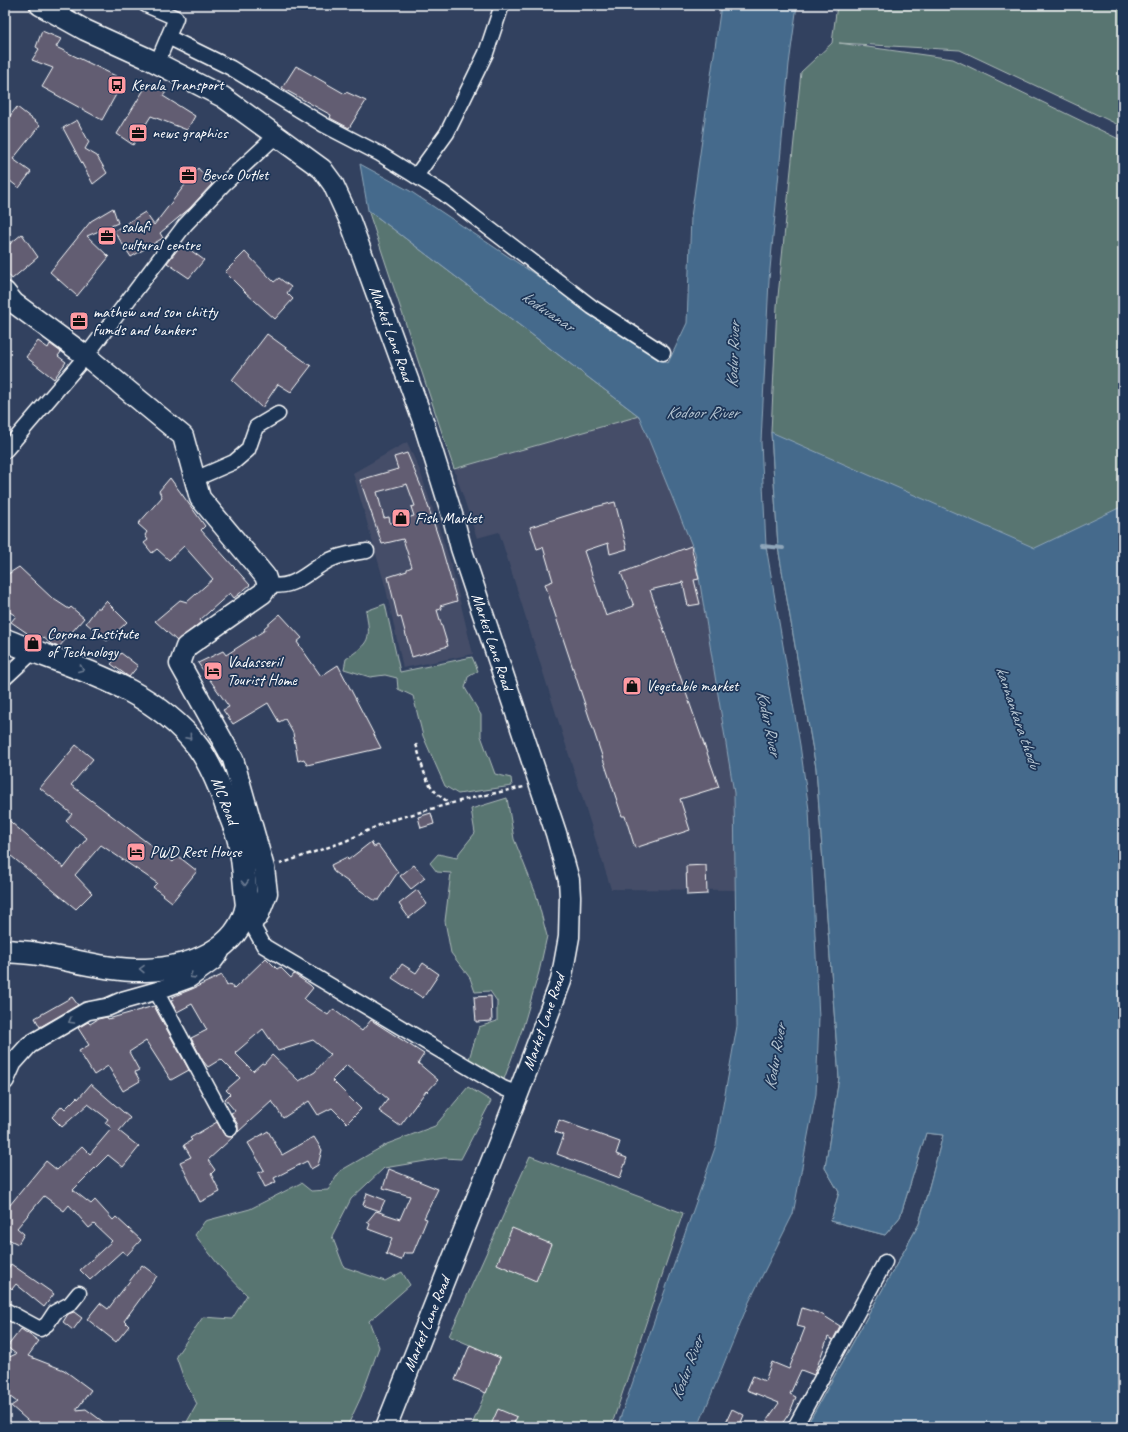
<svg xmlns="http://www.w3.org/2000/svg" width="1128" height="1432" viewBox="0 0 1128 1432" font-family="Caveat,sans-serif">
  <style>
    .built { fill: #444d68 }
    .green { fill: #587471; stroke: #acbab8 }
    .water { fill: #446b8c; stroke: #8fa6ba }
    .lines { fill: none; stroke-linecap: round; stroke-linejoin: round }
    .stream { stroke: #8fa6ba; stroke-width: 4 }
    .building { fill: #625d72; stroke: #fff; fill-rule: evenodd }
    .minor-casing { stroke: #fff; stroke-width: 17 }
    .tertiary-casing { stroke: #fff; stroke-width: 20 }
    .secondary-casing { stroke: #fff; stroke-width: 23 }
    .trunk-casing { stroke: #fff; stroke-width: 25 }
    .path { stroke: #fff; stroke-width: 2.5; stroke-dasharray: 4 3; stroke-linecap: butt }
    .minor { stroke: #1d3557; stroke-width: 14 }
    .tertiary { stroke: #1d3557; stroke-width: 17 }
    .secondary { stroke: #1d3557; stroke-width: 20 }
    .trunk { stroke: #1d3557; stroke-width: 22 }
    .oneway { stroke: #6c7c92 }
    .labels { text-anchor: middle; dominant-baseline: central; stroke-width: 3.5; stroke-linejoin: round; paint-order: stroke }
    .poi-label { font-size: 16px; fill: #fff; stroke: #1d3557; text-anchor: start }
    .street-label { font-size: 16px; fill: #fff; stroke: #1d3557 }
    .water-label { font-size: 17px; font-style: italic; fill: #b4c4d1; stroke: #1d3557 }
  </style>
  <rect width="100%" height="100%" fill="#32415f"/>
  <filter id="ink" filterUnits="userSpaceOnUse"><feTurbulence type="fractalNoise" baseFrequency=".025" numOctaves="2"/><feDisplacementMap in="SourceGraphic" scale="8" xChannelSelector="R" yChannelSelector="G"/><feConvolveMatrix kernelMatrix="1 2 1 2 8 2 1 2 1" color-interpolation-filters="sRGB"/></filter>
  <g filter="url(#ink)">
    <g class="built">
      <polygon points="639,416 695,553 734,793 736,890 611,889 499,532 477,538 454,469"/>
      <polygon points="407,442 420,471 451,564 473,654 403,668 386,589 353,473"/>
    </g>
    <g class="green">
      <polygon points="837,5 1123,5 1123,127 960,50 839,43 953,59 1123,141 1123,1427 806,1427 919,1224 943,1135 926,1133 900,1217 885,1235 831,1221 839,1192 825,1168 839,1078 816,768 778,547 771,432 777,306 801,72 832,43"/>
      <polygon points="368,210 639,416 454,469"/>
      <path d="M385,604L400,672L472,657L478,671L468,677L465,688L481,715V736L495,774L511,778L512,786L458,794L445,786L423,736L413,696L398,689L397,678L385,675L370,677L344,669L346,659C370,642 371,640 366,611Z"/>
      <polygon points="507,798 514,839 536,894 547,936 539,972 523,1027 503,1082 468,1062 479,1027 497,1021 497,1001 490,991 475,992 470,978 451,953 445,921 451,873 437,872 430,863 438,854 457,858 459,853 475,833 471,809"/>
      <polygon points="468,1087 491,1101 461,1159 444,1158 384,1168 351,1199 332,1236 344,1267 385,1281 402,1272 410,1285 369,1321 379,1347 361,1397 347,1427 184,1427 197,1404 184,1379 176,1356 203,1317 232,1319 247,1295 221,1268 195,1235 205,1221 250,1209 301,1183 311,1191 328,1190 340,1171 387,1144 435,1126"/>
      <polygon points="530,1156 683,1213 611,1427 471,1427 500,1358 449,1336"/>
    </g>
    <g class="water">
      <polygon points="721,5 797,5 789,64 769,280 761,442 766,546 800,745 809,810 819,1018 816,1094 793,1214 749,1302 698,1427 617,1427 716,1145 737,1026 734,793 695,553 639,416 368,210 360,164 410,191 668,363 687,323 691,217"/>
      <polygon points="771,432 1035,548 1123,506 1123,1427 806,1427 919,1224 943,1135 926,1133 900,1217 885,1235 831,1221 839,1192 825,1168 839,1078 816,768 778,547"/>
    </g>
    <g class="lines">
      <polyline class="stream" points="762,546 783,548"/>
    </g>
    <g class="building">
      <polygon points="42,31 61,39 56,47 124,80 102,120 42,87 53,68 32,60 39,49 36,47"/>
      <polygon points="296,66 345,94 346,92 366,101 349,128 330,118 331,115 282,88"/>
      <polygon points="148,83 166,92 163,96 195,116 187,130 151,116 133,145 117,134"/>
      <polygon points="17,107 40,125 13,159 31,172 19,188 5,177 5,122"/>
      <polygon points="77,120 89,142 85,149 97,156 107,173 93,184 63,128"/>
      <polygon points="198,168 212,184 190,208 160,233 163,238 131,257 114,231 145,212 154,225"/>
      <polygon points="113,208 118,223 87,236 109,257 77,296 50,272 91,221"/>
      <polygon points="22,234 38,257 12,279 5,270 5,248"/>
      <polygon points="182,244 204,260 189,278 167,263"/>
      <polygon points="245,252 274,282 279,278 291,287 287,293 293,299 275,319 245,292 225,272"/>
      <polygon points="267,334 311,366 291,392 278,384 262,408 232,380"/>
      <polygon points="38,341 48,348 50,344 61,352 58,356 66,362 54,379 26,357"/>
      <path d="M407,453L423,491L440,542L457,601L440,606L442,609L437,610L448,646L412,657L401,617L398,618L388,577L407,571V569L412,567L403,539L382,544L360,480L398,469L394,457ZM407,484L415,506L411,507L414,516L390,523L389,517L384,518L377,492Z"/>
      <polygon points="170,478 205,526 201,530 250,585 234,598 230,593 200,620 201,622 177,641 155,621 180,600 187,602 213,579 184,546 169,560 157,549 152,553 144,543 148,540 145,535 147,532 138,524 162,497 159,491"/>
      <polygon points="615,502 627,549 610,554 608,543 584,551 606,616 634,606 621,573 691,546 699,579 694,580 700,604 688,606 683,582 650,590 719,787 680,799 690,830 635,848 625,816 622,816 545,584 553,581 543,547 537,549 530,527 591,508"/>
      <polygon points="19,567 52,598 69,609 71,607 84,618 59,647 51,644 43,637 40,640 26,635 27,633 11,622 16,616 5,609 5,576"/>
      <polygon points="106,601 127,622 107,641 86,623 97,608 100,608"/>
      <polygon points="280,614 302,638 297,642 321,676 338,665 381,748 307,765 304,759 298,761 293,733 285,719 279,722 268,703 233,724 223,710 229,707 198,663 223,651 226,655 265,630 264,628"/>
      <polygon points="121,653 138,666 129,677 111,664"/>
      <polygon points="76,745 93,759 71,785 173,862 178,856 197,871 172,902 153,887 157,883 101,845 75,875 92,893 76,909 5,851 5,817 64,868 87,838 66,821 72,814 40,788"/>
      <polygon points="431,813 434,824 421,828 418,817"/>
      <polygon points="371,842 374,847 378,845 398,872 379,900 374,900 334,872 331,865 347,857 348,860"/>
      <polygon points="414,865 425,878 411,889 400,876"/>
      <polygon points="706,865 707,894 687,895 686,866"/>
      <polygon points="417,890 427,904 409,918 399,904"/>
      <path d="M266,958L277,969L280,967L291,978L294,974L310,985L313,988L304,999L328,1015L333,1009L362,1031L371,1020L424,1054L418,1063L438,1080L427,1092L426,1091L400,1126L379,1111L388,1099L347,1065L332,1080L361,1109L347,1123L332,1108L318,1115L309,1101L283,1118L272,1101L238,1132V1125L231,1113L235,1111L225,1099L230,1094L226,1090L240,1078L221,1059L208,1067L203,1061L191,1038L207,1030L192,1004L177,1012L171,1001L173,1000L172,997L192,989L222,975L227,986L230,984L234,989ZM263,1029L278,1051L313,1040L330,1054L315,1072L299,1081L272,1055L264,1064L262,1063L253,1071L235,1053Z"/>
      <polygon points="423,963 439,974 423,998 392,978 402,964 416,973"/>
      <polygon points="491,996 492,1021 476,1022 474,997"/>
      <polygon points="72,997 78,1005 40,1027 35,1018"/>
      <polygon points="154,1006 189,1070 171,1080 146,1041 129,1052 139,1070 135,1072 140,1081 123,1091 108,1066 94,1075 79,1051 89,1045 78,1028 88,1022 90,1024 98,1019 107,1017 108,1019"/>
      <polygon points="91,1084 130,1118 119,1131 139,1147 123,1167 108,1155 73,1190 91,1204 95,1200 113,1220 116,1217 141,1240 127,1255 122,1251 90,1280 80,1270 112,1241 94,1224 89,1228 69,1205 64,1211 44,1196 17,1228 24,1234 18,1244 8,1239 5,1242 5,1211 46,1161 57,1170 82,1146 90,1154 112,1128 105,1123 108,1119 88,1104 62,1127 52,1117 62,1106 65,1109 77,1097 78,1099"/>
      <polygon points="559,1120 620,1142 616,1154 627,1158 620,1178 557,1154 564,1135 555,1132"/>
      <polygon points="217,1122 225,1136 233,1137 208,1160 215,1170 211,1174 220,1192 200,1202 180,1162 191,1157 184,1145 192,1140 190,1138"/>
      <polygon points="268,1131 282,1155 314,1137 322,1150 318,1165 311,1169 307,1161 274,1178 276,1182 265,1187 258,1173 264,1170 248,1143"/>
      <polygon points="389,1169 438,1189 424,1218 427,1219 413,1253 404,1253 401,1260 386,1254 392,1238 368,1229 370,1224 367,1222 376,1211 400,1219 410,1196 383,1188"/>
      <polygon points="367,1193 385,1200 380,1211 363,1205"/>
      <polygon points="512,1228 551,1244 536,1281 497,1264"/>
      <polygon points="11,1264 54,1294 44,1307 16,1284 12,1289 5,1283 5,1273"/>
      <polygon points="142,1265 157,1276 124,1321 129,1326 116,1342 87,1319 100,1303 108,1309"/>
      <polygon points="802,1308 821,1314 840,1326 833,1340 828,1337 814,1375 801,1370 790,1394 796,1397 790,1412 780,1427 778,1427 767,1420 779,1403 747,1390 753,1376 765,1381 772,1362 789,1369 805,1328 797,1326"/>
      <polygon points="74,1312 82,1318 73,1330 63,1322 68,1314"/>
      <polygon points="21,1329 39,1341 28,1356 64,1370 91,1390 76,1410 86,1409 110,1427 35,1427 11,1406 17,1402 5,1393 5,1359 16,1354 7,1347"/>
      <polygon points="470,1345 500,1358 486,1393 455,1380"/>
      <polygon points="498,1409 517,1417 512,1427 490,1427"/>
      <polygon points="732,1409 744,1415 739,1427 726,1422"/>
    </g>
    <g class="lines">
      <defs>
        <g id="minor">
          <polyline points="146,5 176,18 157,63"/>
          <polyline points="168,37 231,68 324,125 380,154 443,193 592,307 663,353"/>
          <polyline points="416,176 447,133 486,53 502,5"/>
          <polyline points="5,451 86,356 185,225 225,183 276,136"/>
          <polyline points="195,479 234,462 248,450 256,427 278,414"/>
          <path d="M268,585C295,589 304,574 326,562C338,555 354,553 367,551"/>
          <polyline points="5,678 34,651"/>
          <polyline points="258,916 254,928 264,946 503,1088 518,1094"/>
          <polyline points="156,991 230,1129"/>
          <polyline points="5,1310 40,1329 47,1324 55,1312 70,1304 79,1293"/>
          <polyline points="795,1427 885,1262"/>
        </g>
        <polyline id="tertiary" points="5,1081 13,1063 29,1045 87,1011 108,1007 124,1000 156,991 189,979 214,961 220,953"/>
        <g id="secondary">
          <path id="s1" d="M40,5L85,30L151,60L223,97L322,169L333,184L350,221L422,418L454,521L461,548L556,833L569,880L570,897L569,937L561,981L518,1094L386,1427"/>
          <polyline points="5,292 14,303 86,356 183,436 200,498 265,576 268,585 263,593 186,647 180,664 233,759 264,868 267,893 258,916 246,913"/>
        </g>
        <g id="trunk">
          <path id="s2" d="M5,640C73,668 152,686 198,747C210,763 218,783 225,802C229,814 236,828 239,841C244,862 244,884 247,905C239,951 188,968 146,970C110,971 74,960 38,954C27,952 16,952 5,951"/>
        </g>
      </defs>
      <use href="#minor" class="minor-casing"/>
      <use href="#tertiary" class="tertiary-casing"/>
      <use href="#secondary" class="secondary-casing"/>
      <use href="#trunk" class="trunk-casing"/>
      <g class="path">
        <path d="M416,744C424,770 424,788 450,803"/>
        <polyline points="280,864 346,841 388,821 467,799 524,787"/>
      </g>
      <use href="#minor" class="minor"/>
      <use href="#tertiary" class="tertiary"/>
      <use href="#secondary" class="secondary"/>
      <use href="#trunk" class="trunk"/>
    </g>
    <defs><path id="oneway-chevron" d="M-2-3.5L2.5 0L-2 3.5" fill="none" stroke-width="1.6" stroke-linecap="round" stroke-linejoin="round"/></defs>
    <g class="oneway">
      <use href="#oneway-chevron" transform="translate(81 669) rotate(21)"/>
      <use href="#oneway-chevron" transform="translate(189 737) rotate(49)"/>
      <use href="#oneway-chevron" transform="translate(245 883) rotate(87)"/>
      <use href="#oneway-chevron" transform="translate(142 969) rotate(-179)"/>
      <use href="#oneway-chevron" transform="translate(192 976) rotate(148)"/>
      <use href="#oneway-chevron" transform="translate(71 1021) rotate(150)"/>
    </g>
  </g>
  <defs>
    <symbol id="bus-square" viewBox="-11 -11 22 22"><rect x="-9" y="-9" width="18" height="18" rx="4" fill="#ff9aa2" stroke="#1d3557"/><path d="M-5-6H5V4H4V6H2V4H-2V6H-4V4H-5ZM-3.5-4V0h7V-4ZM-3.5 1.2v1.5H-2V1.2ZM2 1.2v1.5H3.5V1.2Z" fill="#111"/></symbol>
    <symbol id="office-square" viewBox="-11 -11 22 22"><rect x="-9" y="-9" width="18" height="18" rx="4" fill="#ff9aa2" stroke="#1d3557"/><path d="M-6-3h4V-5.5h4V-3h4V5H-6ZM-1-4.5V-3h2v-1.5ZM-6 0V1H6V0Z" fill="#111"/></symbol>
    <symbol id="shop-square" viewBox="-11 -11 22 22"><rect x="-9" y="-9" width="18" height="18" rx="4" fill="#ff9aa2" stroke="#1d3557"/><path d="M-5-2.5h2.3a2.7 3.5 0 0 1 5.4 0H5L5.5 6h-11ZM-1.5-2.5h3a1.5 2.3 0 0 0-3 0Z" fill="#111"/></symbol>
    <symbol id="hotel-square" viewBox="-11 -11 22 22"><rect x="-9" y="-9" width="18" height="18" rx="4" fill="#ff9aa2" stroke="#1d3557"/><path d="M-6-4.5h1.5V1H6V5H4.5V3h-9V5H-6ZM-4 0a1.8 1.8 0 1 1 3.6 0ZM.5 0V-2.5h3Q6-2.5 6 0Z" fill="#111"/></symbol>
  </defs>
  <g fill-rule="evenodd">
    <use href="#bus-square" x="106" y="74" width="22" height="22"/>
    <use href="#office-square" x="127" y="122" width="22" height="22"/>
    <use href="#office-square" x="177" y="164" width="22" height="22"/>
    <use href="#office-square" x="96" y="225" width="22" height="22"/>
    <use href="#office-square" x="68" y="310" width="22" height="22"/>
    <use href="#shop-square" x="390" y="507" width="22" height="22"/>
    <use href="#shop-square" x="22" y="632" width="22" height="22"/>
    <use href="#hotel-square" x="202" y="660" width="22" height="22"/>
    <use href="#shop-square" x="621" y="675" width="22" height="22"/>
    <use href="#hotel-square" x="125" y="841" width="22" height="22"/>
  </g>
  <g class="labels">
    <g class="poi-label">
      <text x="131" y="85">Kerala Transport</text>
      <text x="152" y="133">news graphics</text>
      <text x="202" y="175">Bevco Outlet</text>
      <text x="121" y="227">salafi<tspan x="121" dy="18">cultural centre</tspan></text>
      <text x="93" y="312">mathew and son chitty<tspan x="93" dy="18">fumds and bankers</tspan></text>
      <text x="415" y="518">Fish Market</text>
      <text x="47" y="634">Corona Institute<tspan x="47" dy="18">of Technology</tspan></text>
      <text x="227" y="662">Vadasseril<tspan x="227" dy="18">Tourist Home</tspan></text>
      <text x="646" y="686">Vegetable market</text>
      <text x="150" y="852">PWD Rest House</text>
    </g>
    <g class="street-label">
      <text stroke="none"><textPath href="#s1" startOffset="507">Market Lane Road</textPath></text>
      <text stroke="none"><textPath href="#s1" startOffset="831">Market Lane Road</textPath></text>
      <text stroke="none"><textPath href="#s2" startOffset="284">MC Road</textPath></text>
      <text transform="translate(544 1022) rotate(-71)">Market Lane Road</text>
      <text transform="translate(427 1324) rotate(-68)">Market Lane Road</text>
    </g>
    <g class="water-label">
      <text transform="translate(548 311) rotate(34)">koduvanar</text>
      <text transform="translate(733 355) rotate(-88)">Kodur River</text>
      <text x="702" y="412">Kodoor River</text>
      <text transform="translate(1018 717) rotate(71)">kannankara thodu</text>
      <text transform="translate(769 723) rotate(78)">Kodur River</text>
      <text transform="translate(775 1057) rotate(-80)">Kodur River</text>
      <text transform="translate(687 1368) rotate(-69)">Kodur River</text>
    </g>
  </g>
  <rect width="1128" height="1432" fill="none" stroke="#1d3557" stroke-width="20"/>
  <rect x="10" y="10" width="1108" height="1412" fill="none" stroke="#fff" stroke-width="1.5" filter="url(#ink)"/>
</svg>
